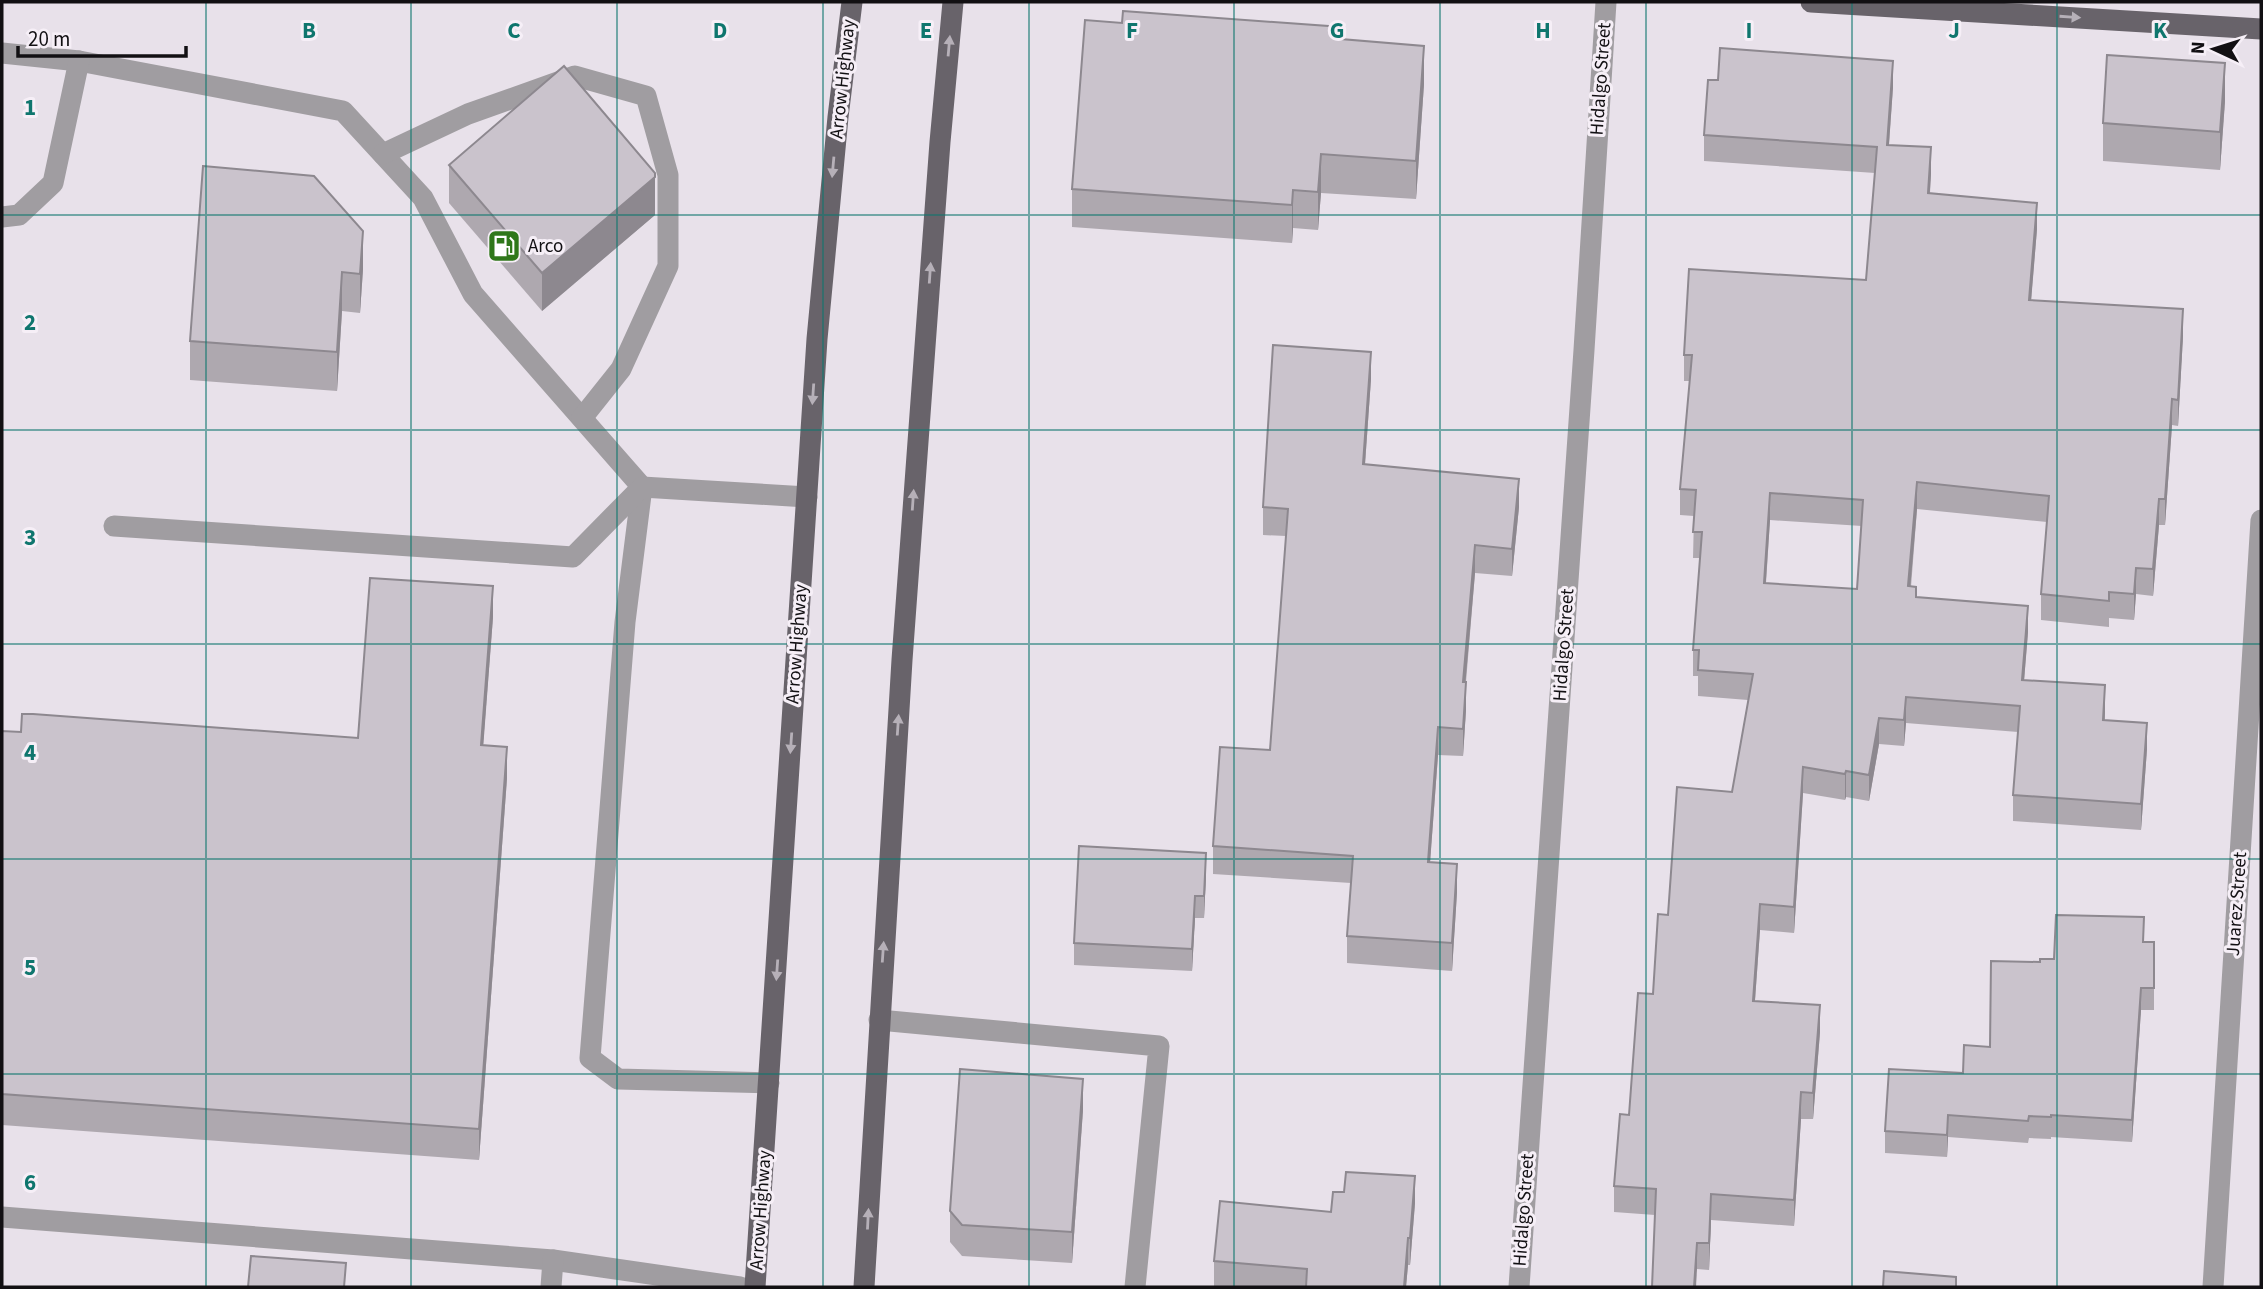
<svg xmlns="http://www.w3.org/2000/svg" width="2263" height="1289" viewBox="0 0 2263 1289" font-family="'Source Sans 3',sans-serif">
  <style>
    .lines { fill: none; stroke-linecap: round; stroke-linejoin: round }
    .lane { stroke: #a09da1; stroke-width: 21 }
    .street { stroke: #a09da1; stroke-width: 21 }
    .primary { stroke: #68636a; stroke-width: 21 }
    .wall { fill: #aea8af; fill-rule: evenodd }
    .shaded-wall { fill: #8d888f }
    .building { fill: #cac3cc; stroke: #8d888f; stroke-width: 2; fill-rule: evenodd }
    .oneway { fill: #b6b0b8 }
    .grid { fill: none; stroke: #0f766e; stroke-width: 2; stroke-opacity: 0.55 }
    .labels { text-anchor: middle; dominant-baseline: central; stroke-width: 6; stroke-linejoin: round; paint-order: stroke }
    .street-label { font-size: 19px; fill: #121013; stroke: #f6eff7 }
    .poi-label { font-size: 19px; fill: #121013; stroke: #f6eff7; text-anchor: start }
    .grid-label { font-size: 23px; text-anchor: middle; font-weight: bold; fill: #0f766e; stroke: #f6eff7; stroke-width: 6; stroke-linejoin: round; paint-order: stroke }
  </style>
  <rect width="100%" height="100%" fill="#e8e1ea"/>
  <g class="lines">
    <g class="lane">
      <polyline points="2,53 79,61 343,111 423,198 473,294 642,487 625,622 590,1058 618,1079 769,1083"/>
      <polyline points="383,154 468,114 575,76 646,96 668,175 668,266 621,369 582,418"/>
      <polyline points="2,217 19,215 53,183 79,61"/>
      <polyline points="114,526 573,557 642,487 807,497"/>
      <polyline points="879,1020 1159,1046 1135,1287"/>
      <polyline points="2,1217 553,1260 740,1287"/>
      <polyline points="551,1287 553,1260"/>
    </g>
    <g class="street">
      <polyline points="1519,1287 1584,350 1606,2"/>
      <polyline points="2213,1287 2261,520"/>
    </g>
    <g class="primary">
      <polyline points="1811,2 2261,29"/>
      <polyline points="755,1287 817,339 838,117 852,2"/>
      <polyline points="864,1287 902,660 940,142 953,2"/>
    </g>
  </g>
  <g class="wall">
    <polygon points="1342,39 1424,84 1416,199 1321,193 1318,230 1293,228 1292,243 1072,227 1072,189"/>
    <path d="M1893,87L1889,145L1931,174L1930,193L2037,229L2031,300L2183,336L2178,426L2172,425L2165,525H2159L2153,596L2136,594L2134,620L2109,618V627L2041,620V594L2047,522L1917,509L1911,587L1916,597L2028,632L2024,680L2105,712V720L2147,749L2141,830L2013,821V795L2018,732L1906,723L1904,746L1879,744L1869,801L1846,797L1845,800L1803,793L1794,933L1760,930L1755,1001L1820,1032L1813,1119H1801L1794,1226L1711,1220L1709,1270L1697,1269L1655,1215L1614,1212V1186L1629,1115L1668,915L1732,792L1748,700L1698,696V676H1693V650L1700,558H1693L1694,516L1680,515V489L1690,381H1684V355L1866,280L1875,173L1704,161V135ZM1770,520L1862,526L1857,589L1766,583Z"/>
    <polygon points="2225,101 2220,170 2103,161 2103,123"/>
    <polygon points="449,165 655,215 542,311 449,203"/>
    <polygon points="203,166 363,269 360,313 342,311 337,391 190,380 190,341"/>
    <polygon points="1371,379 1365,464 1519,507 1512,576 1475,573 1466,682 1466,710 1463,756 1438,755 1430,862 1457,892 1452,971 1347,963 1347,936 1351,883 1213,874 1213,846 1270,750 1286,536 1263,535 1263,507"/>
    <polygon points="493,617 483,745 507,778 479,1160 2,1125 2,731 21,732 358,738"/>
    <polygon points="1206,875 1204,918 1195,918 1192,971 1074,965 1074,943"/>
    <polygon points="2144,942 2154,942 2154,1010 2141,1010 2132,1142 2051,1137 2051,1139 2029,1138 2028,1143 1948,1137 1947,1157 1885,1153 1885,1131 1963,1073 1990,1047 2040,962"/>
    <polygon points="1083,1110 1072,1263 962,1256 950,1242 950,1211"/>
    <polygon points="1415,1203 1410,1265 1408,1265 1406,1287 1214,1287 1214,1261 1331,1212"/>
  </g>
  <g class="shaded-wall">
    <polygon points="1424,46 1424,84 1416,199 1416,161"/>
    <polygon points="1893,61 1893,87 1887,171 1887,145"/>
    <polygon points="2225,63 2225,101 2220,170 2220,132"/>
    <polygon points="1931,147 1931,174 1928,219 1928,193"/>
    <polygon points="1321,154 1321,193 1318,230 1318,192"/>
    <polygon points="655,177 655,215 542,311 542,273"/>
    <polygon points="1293,190 1293,228 1292,243 1292,205"/>
    <polygon points="2037,203 2037,229 2029,326 2029,300"/>
    <polygon points="363,231 363,269 360,313 360,274"/>
    <polygon points="342,272 342,311 337,391 337,352"/>
    <polygon points="2183,309 2183,336 2178,426 2178,400"/>
    <polygon points="1371,352 1371,379 1363,492 1363,464"/>
    <polygon points="2172,399 2172,425 2165,525 2165,499"/>
    <polygon points="1519,479 1519,507 1512,576 1512,549"/>
    <polygon points="1917,482 1917,509 1908,613 1908,586"/>
    <polygon points="1770,493 1770,520 1764,609 1764,583"/>
    <polygon points="2159,499 2159,525 2153,596 2153,569"/>
    <polygon points="1475,545 1475,573 1463,710 1463,682"/>
    <polygon points="2136,568 2136,594 2134,620 2134,594"/>
    <polygon points="493,586 493,617 481,776 481,745"/>
    <polygon points="2028,606 2028,632 2022,706 2022,680"/>
    <polygon points="1466,682 1466,710 1463,756 1463,729"/>
    <polygon points="2105,685 2105,712 2103,746 2103,720"/>
    <polygon points="1906,697 1906,723 1904,746 1904,720"/>
    <polygon points="1879,718 1879,744 1869,801 1869,775"/>
    <polygon points="2147,723 2147,749 2141,830 2141,804"/>
    <polygon points="1438,727 1438,755 1428,890 1428,862"/>
    <polygon points="507,747 507,778 479,1160 479,1129"/>
    <polygon points="1803,767 1803,793 1794,933 1794,907"/>
    <polygon points="1846,771 1846,797 1845,800 1845,774"/>
    <polygon points="1206,853 1206,875 1204,918 1204,896"/>
    <polygon points="1457,864 1457,892 1452,971 1452,943"/>
    <polygon points="1195,896 1195,918 1192,971 1192,949"/>
    <polygon points="1760,904 1760,930 1753,1027 1753,1001"/>
    <polygon points="2141,988 2141,1010 2132,1142 2132,1120"/>
    <polygon points="1820,1005 1820,1032 1813,1119 1813,1093"/>
    <polygon points="1083,1079 1083,1110 1072,1263 1072,1232"/>
    <polygon points="1801,1092 1801,1119 1794,1226 1794,1200"/>
    <polygon points="1948,1115 1948,1137 1947,1157 1947,1135"/>
    <polygon points="1415,1176 1415,1203 1410,1265 1410,1238"/>
    <polygon points="1711,1194 1711,1220 1709,1270 1709,1243"/>
    <polygon points="1408,1238 1408,1265 1406,1287 1404,1287"/>
    <polygon points="1697,1243 1697,1269 1696,1287 1694,1287"/>
  </g>
  <g class="building">
    <polygon points="1123,11 1342,27 1341,39 1424,46 1416,161 1321,154 1318,192 1293,190 1292,205 1072,189 1085,20 1122,23"/>
    <path d="M1720,48L1893,61L1887,145L1931,147L1928,193L2037,203L2029,300L2183,309L2178,400L2172,399L2165,499H2159L2153,569L2136,568L2134,594L2109,592V601L2041,594L2049,496L1917,482L1908,586L1916,587V597L2028,606L2022,680L2105,685L2103,720L2147,723L2141,804L2013,795L2020,706L1906,697L1904,720L1879,718L1869,775L1846,771L1845,774L1803,767L1794,907L1760,904L1753,1001L1820,1005L1813,1093L1801,1092L1794,1200L1711,1194L1709,1243H1697L1694,1287H1652L1656,1189L1614,1186L1620,1114L1629,1115L1638,993L1653,994L1658,914L1668,915L1677,787L1732,792L1753,674L1698,670L1699,650H1693L1702,532H1693L1696,490L1680,489L1692,355H1684L1689,269L1866,280L1877,147L1704,135L1708,80H1718ZM1770,493L1863,500L1857,589L1764,583Z"/>
    <polygon points="2107,55 2225,63 2220,132 2103,123"/>
    <polygon points="564,66 655,173 655,177 542,273 449,165"/>
    <polygon points="203,166 314,176 363,231 360,274 342,272 337,352 190,341"/>
    <polygon points="1273,345 1371,352 1363,464 1519,479 1512,549 1475,545 1463,682 1466,682 1463,729 1438,727 1428,862 1457,864 1452,943 1347,936 1353,856 1213,846 1220,747 1270,750 1288,509 1263,507"/>
    <polygon points="370,578 493,586 481,745 507,747 479,1129 2,1094 2,731 21,732 22,714 33,714 358,738"/>
    <polygon points="1079,846 1206,853 1204,896 1195,896 1192,949 1074,943"/>
    <polygon points="2056,915 2144,917 2143,942 2154,942 2154,988 2141,988 2132,1120 2051,1115 2051,1117 2029,1116 2028,1121 1948,1115 1947,1135 1885,1131 1889,1069 1963,1073 1964,1045 1990,1047 1991,961 2040,962 2040,959 2054,959"/>
    <polygon points="960,1069 1083,1079 1072,1232 962,1225 950,1211"/>
    <polygon points="1346,1172 1415,1176 1410,1238 1408,1238 1404,1287 1306,1287 1307,1269 1214,1261 1220,1201 1331,1212 1333,1192 1344,1192"/>
    <polygon points="251,1256 346,1263 344,1287 248,1287"/>
    <polygon points="1884,1271 1956,1277 1956,1287 1883,1287"/>
  </g>
  <defs><path id="oneway-solid" d="M-6-.8H1V-3.2L6.5 0L1 3.2V.8H-6Z" transform="scale(1.75)"/></defs>
  <g class="oneway">
    <use href="#oneway-solid" transform="translate(2070 17) rotate(4)"/>
    <use href="#oneway-solid" transform="translate(949 46) rotate(-85)"/>
    <use href="#oneway-solid" transform="translate(833 167) rotate(95)"/>
    <use href="#oneway-solid" transform="translate(930 273) rotate(-86)"/>
    <use href="#oneway-solid" transform="translate(813 394) rotate(94)"/>
    <use href="#oneway-solid" transform="translate(913 500) rotate(-86)"/>
    <use href="#oneway-solid" transform="translate(898 725) rotate(-86)"/>
    <use href="#oneway-solid" transform="translate(791 743) rotate(94)"/>
    <use href="#oneway-solid" transform="translate(883 952) rotate(-86)"/>
    <use href="#oneway-solid" transform="translate(777 970) rotate(94)"/>
    <use href="#oneway-solid" transform="translate(868 1219) rotate(-87)"/>
  </g>
  <path class="grid" d="M206,2V1287M411,2V1287M617,2V1287M823,2V1287M1029,2V1287M1234,2V1287M1440,2V1287M1646,2V1287M1852,2V1287M2057,2V1287M2,215H2261M2,430H2261M2,644H2261M2,859H2261M2,1074H2261"/>
  <defs>
    <symbol id="fuel-square" viewBox="-11 -11 22 22"><rect x="-9" y="-9" width="18" height="18" rx="4" fill="#2f771a" stroke="#f6eff7"/><path d="M-5.5-6h7V0h2V4h1.3V-2.5L3-4.5l.8-.8L6-3V5H2.5V1h-1V6h-7ZM-4.2-4.7v3.2H.2V-4.7Z" fill="#fff"/></symbol>
  </defs>
  <g fill-rule="evenodd">
    <use href="#fuel-square" x="485" y="227" width="38" height="38"/>
  </g>
  <g class="labels">
    <g class="street-label">
      <text transform="translate(843 79) rotate(-84)">Arrow Highway</text>
      <text transform="translate(1601 79) rotate(-86)">Hidalgo Street</text>
      <text transform="translate(797 644) rotate(-86)">Arrow Highway</text>
      <text transform="translate(1564 645) rotate(-86)">Hidalgo Street</text>
      <text transform="translate(2237 904) rotate(-86)">Juarez Street</text>
      <text transform="translate(761 1210) rotate(-86)">Arrow Highway</text>
      <text transform="translate(1524 1210) rotate(-86)">Hidalgo Street</text>
    </g>
    <g class="poi-label">
      <text x="528" y="246">Arco</text>
    </g>
  </g>
  <g class="grid-label">
    <text x="309" y="38">B</text>
    <text x="514" y="38">C</text>
    <text x="720" y="38">D</text>
    <text x="926" y="38">E</text>
    <text x="1132" y="38">F</text>
    <text x="1337" y="38">G</text>
    <text x="1543" y="38">H</text>
    <text x="1749" y="38">I</text>
    <text x="1954" y="38">J</text>
    <text x="2160" y="38">K</text>
    <text x="30" y="115">1</text>
    <text x="30" y="330">2</text>
    <text x="30" y="545">3</text>
    <text x="30" y="760">4</text>
    <text x="30" y="975">5</text>
    <text x="30" y="1190">6</text>
  </g>
  <rect width="2263" height="1289" fill="none" stroke="#121013" stroke-width="7"/>
  <g transform="translate(2214 49) rotate(274)" stroke="#f6eff7" stroke-width="5" paint-order="stroke">
  <path d="M0-5L12 26L0 18L-12 26Z" fill="#121013"/>
  <text y="-10" font-size="19" font-weight="bold" text-anchor="middle" fill="#121013">N</text>
  </g>
  <path d="M18 46v10h168v-10" fill="none" stroke="#121013" stroke-width="3.5"/>
  <text x="28" y="46" font-size="21" fill="#121013" stroke="#f6eff7" stroke-width="5" paint-order="stroke">20 m</text>
</svg>
